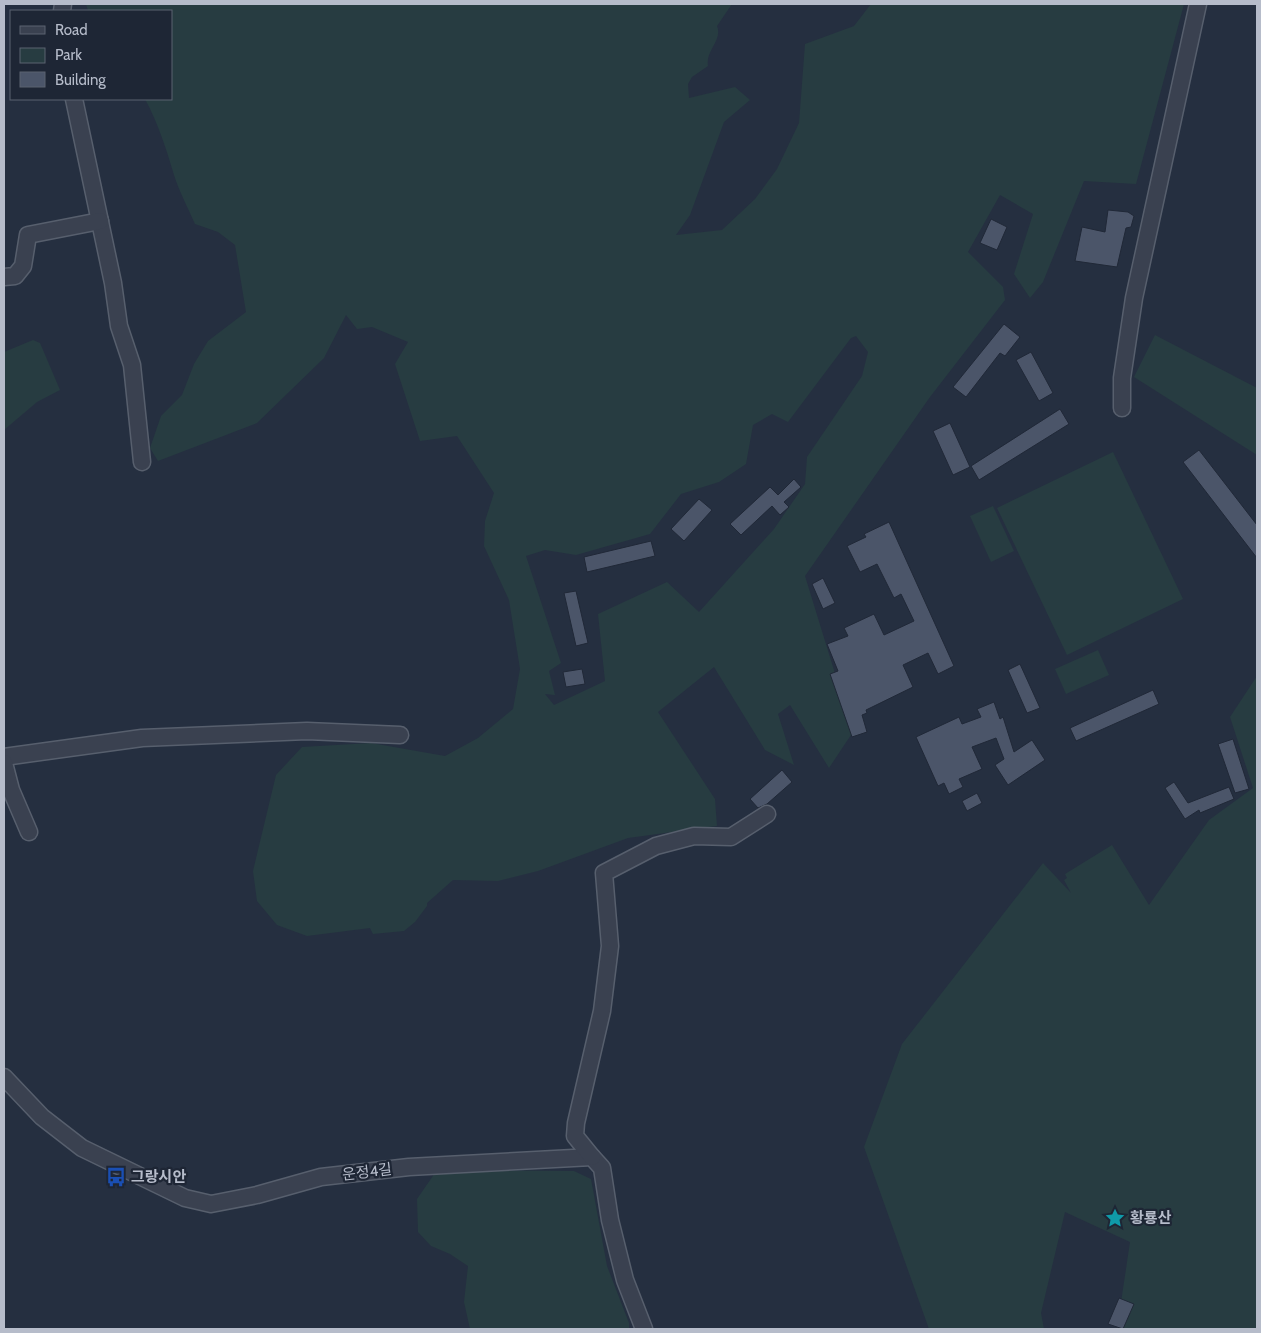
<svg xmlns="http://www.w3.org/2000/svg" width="1261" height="1333" viewBox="0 0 1261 1333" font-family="Cabin,'Noto Sans KR',sans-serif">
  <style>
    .green { fill: #273c41; fill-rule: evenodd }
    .building { fill: #4b5569; stroke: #202837 }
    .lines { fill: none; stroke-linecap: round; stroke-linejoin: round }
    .minor-casing { stroke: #575f6d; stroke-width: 19 }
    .minor { stroke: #3a4150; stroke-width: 16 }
    .labels { text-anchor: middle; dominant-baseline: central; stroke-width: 4.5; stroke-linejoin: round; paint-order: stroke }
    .street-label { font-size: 15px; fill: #b6bcca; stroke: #1e2635 }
    .poi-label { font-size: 15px; font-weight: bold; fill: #b6bcca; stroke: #1e2635; text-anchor: start }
  </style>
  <rect width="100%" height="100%" fill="#252f40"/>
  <g class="green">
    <path d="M86,4H732L717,26C723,40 705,51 708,66L692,77L688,84L689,98L735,87L750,100L724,122L690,215L676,235L722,230L755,199L777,169L799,123L805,44L854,26L871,4H1184L1136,184L1084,181L1043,282L1030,298L1014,274L1033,214L1000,195L968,252L1003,287L1005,300L930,397L805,576L853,732L829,768L790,705L778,714L794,765L765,750L714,667L658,712L715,799L717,826L628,838L538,871L498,881L453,880L427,903V906L415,922L404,931L373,934L370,928L307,936L277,925L257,901L253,871L276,775L302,747L371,743L445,756L478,738L513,709L520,669L509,600L484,546L485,521L494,493L457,436L420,441L395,364L408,342L372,327L357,329L346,315L324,358L257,423L158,461L150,448L161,416L182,395L194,364L208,341L246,312L235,245L218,232L195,224C188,208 179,191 174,175C166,148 158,123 145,99H171V11H88ZM856,336L868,352L862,376L807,457L805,484L774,529L699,612L667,582L598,614L605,681L554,705L545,694L555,695L549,671L561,663L526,556L545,550L576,555L650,534L681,494L719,482L746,464L753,425L772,414L788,422L851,338Z"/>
    <polygon points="1155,335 1257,388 1257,455 1134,377"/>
    <polygon points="33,340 40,343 60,390 37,402 4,430 4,352"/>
    <polygon points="1113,452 1183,599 1067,655 997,508"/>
    <polygon points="993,506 1014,551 991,562 970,516"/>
    <polygon points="1098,650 1109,675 1066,694 1055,669"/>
    <polygon points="1257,676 1257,1329 1117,1329 1130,1242 1065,1212 1041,1313 1044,1329 929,1329 864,1147 902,1044 1043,863 1071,893 1064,880 1067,878 1065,874 1112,845 1149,905 1209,820 1253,788 1230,717"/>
    <polygon points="437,1170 574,1171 591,1179 607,1266 629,1323 629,1329 470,1329 464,1302 468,1266 450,1254 431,1246 418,1232 417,1199"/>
  </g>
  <g class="building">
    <polygon points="1108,210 1128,212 1134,216 1131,227 1126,228 1117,267 1075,261 1082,227 1105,232"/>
    <polygon points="991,219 1007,227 997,250 980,243"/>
    <polygon points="1004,324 1020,337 1005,356 1000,353 966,397 953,387"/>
    <polygon points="1031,352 1053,393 1039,401 1016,360"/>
    <polygon points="1060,409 1069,424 979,480 971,466"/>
    <polygon points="950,423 970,467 953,475 933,431"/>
    <polygon points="1199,450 1257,525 1257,558 1183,462"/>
    <polygon points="794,479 801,487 784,502 789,507 780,515 772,506 741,535 730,524 770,487 778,495"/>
    <polygon points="699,499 712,510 684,541 671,529"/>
    <polygon points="889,522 954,666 938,674 928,653 903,665 913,687 866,710 867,713 862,715 867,732 852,737 830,674 838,671 827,644 848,636 844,628 874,614 884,635 914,621 901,594 894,598 877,564 860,572 847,546 866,537 864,534"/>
    <polygon points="651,541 655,556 587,572 584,557"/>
    <polygon points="823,578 835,603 823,609 812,584"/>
    <polygon points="576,591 588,643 576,646 564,593"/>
    <polygon points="1020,664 1040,708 1027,713 1008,670"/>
    <polygon points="582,669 585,684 566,687 563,672"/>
    <polygon points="1153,690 1159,704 1076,741 1070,728"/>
    <polygon points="994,702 1000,719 1003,717 1014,752 1032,740 1045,760 1008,785 995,765 1004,759 996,738 972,747 982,769 959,779 963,787 949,794 944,783 938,786 916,737 959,717 962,724 981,717 977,709"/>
    <polygon points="1233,739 1249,789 1235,793 1218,744"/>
    <polygon points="782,770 792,782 767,804 758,808 750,799"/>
    <polygon points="1174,782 1188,803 1229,787 1234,799 1200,813 1199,810 1185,819 1165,788"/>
    <polygon points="977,793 982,803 967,811 962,801"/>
    <polygon points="1119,1298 1134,1304 1123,1329 1108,1324"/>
  </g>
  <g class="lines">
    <defs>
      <g id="minor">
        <polyline points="62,11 63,4"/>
        <polyline points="74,99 113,283 119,326 132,365 142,462"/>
        <polyline points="4,277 15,276 23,266 28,235 100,221"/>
        <polyline points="1122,408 1122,378 1134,298 1198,4"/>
        <polyline points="4,757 142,738 307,731 400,735"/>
        <polyline points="4,763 11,790 29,832"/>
        <polyline points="4,1077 42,1117 82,1148 185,1198 211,1204 257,1195 321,1177 409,1167 592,1157 602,1168 610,1220 625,1280 644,1329"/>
        <polyline points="592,1157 575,1136 576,1123 602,1011 610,946 604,873 656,846 694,836 731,837 767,814"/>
      </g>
    </defs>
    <use href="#minor" class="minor-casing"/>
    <use href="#minor" class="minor"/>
  </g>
  <defs>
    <symbol id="bus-bare" viewBox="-9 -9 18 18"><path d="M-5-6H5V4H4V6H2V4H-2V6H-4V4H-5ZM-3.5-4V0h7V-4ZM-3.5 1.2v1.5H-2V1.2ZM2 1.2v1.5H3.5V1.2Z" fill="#1a4fb4" stroke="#1e2635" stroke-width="2.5" paint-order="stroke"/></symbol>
    <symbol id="sight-bare" viewBox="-9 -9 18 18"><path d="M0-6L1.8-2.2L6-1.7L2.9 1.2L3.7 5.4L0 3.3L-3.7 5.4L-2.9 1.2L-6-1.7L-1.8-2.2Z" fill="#0f9aa8" stroke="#1e2635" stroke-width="2.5" paint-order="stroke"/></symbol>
  </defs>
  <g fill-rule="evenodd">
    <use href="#bus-bare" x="102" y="1163" width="28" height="28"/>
    <use href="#sight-bare" x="1101" y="1204" width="28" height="28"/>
  </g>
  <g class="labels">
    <g class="street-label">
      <text transform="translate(367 1172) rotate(-7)">운정4길</text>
    </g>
    <g class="poi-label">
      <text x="131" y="1177">그랑시안</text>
      <text x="1130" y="1218">황룡산</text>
    </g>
  </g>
  <rect width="1261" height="1333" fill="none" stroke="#b6bcca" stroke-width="10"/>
  <rect x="10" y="10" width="162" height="90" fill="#1e2635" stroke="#5b6271"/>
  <rect x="20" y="26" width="25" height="8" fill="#3a4150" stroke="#5b6271"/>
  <text x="55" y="35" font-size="15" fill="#b6bcca">Road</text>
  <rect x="20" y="48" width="25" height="15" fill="#273c41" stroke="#5b6271"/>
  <text x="55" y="60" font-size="15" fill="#b6bcca">Park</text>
  <rect x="20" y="72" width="25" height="15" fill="#4b5569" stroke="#5b6271"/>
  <text x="55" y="85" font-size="15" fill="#b6bcca">Building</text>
</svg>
